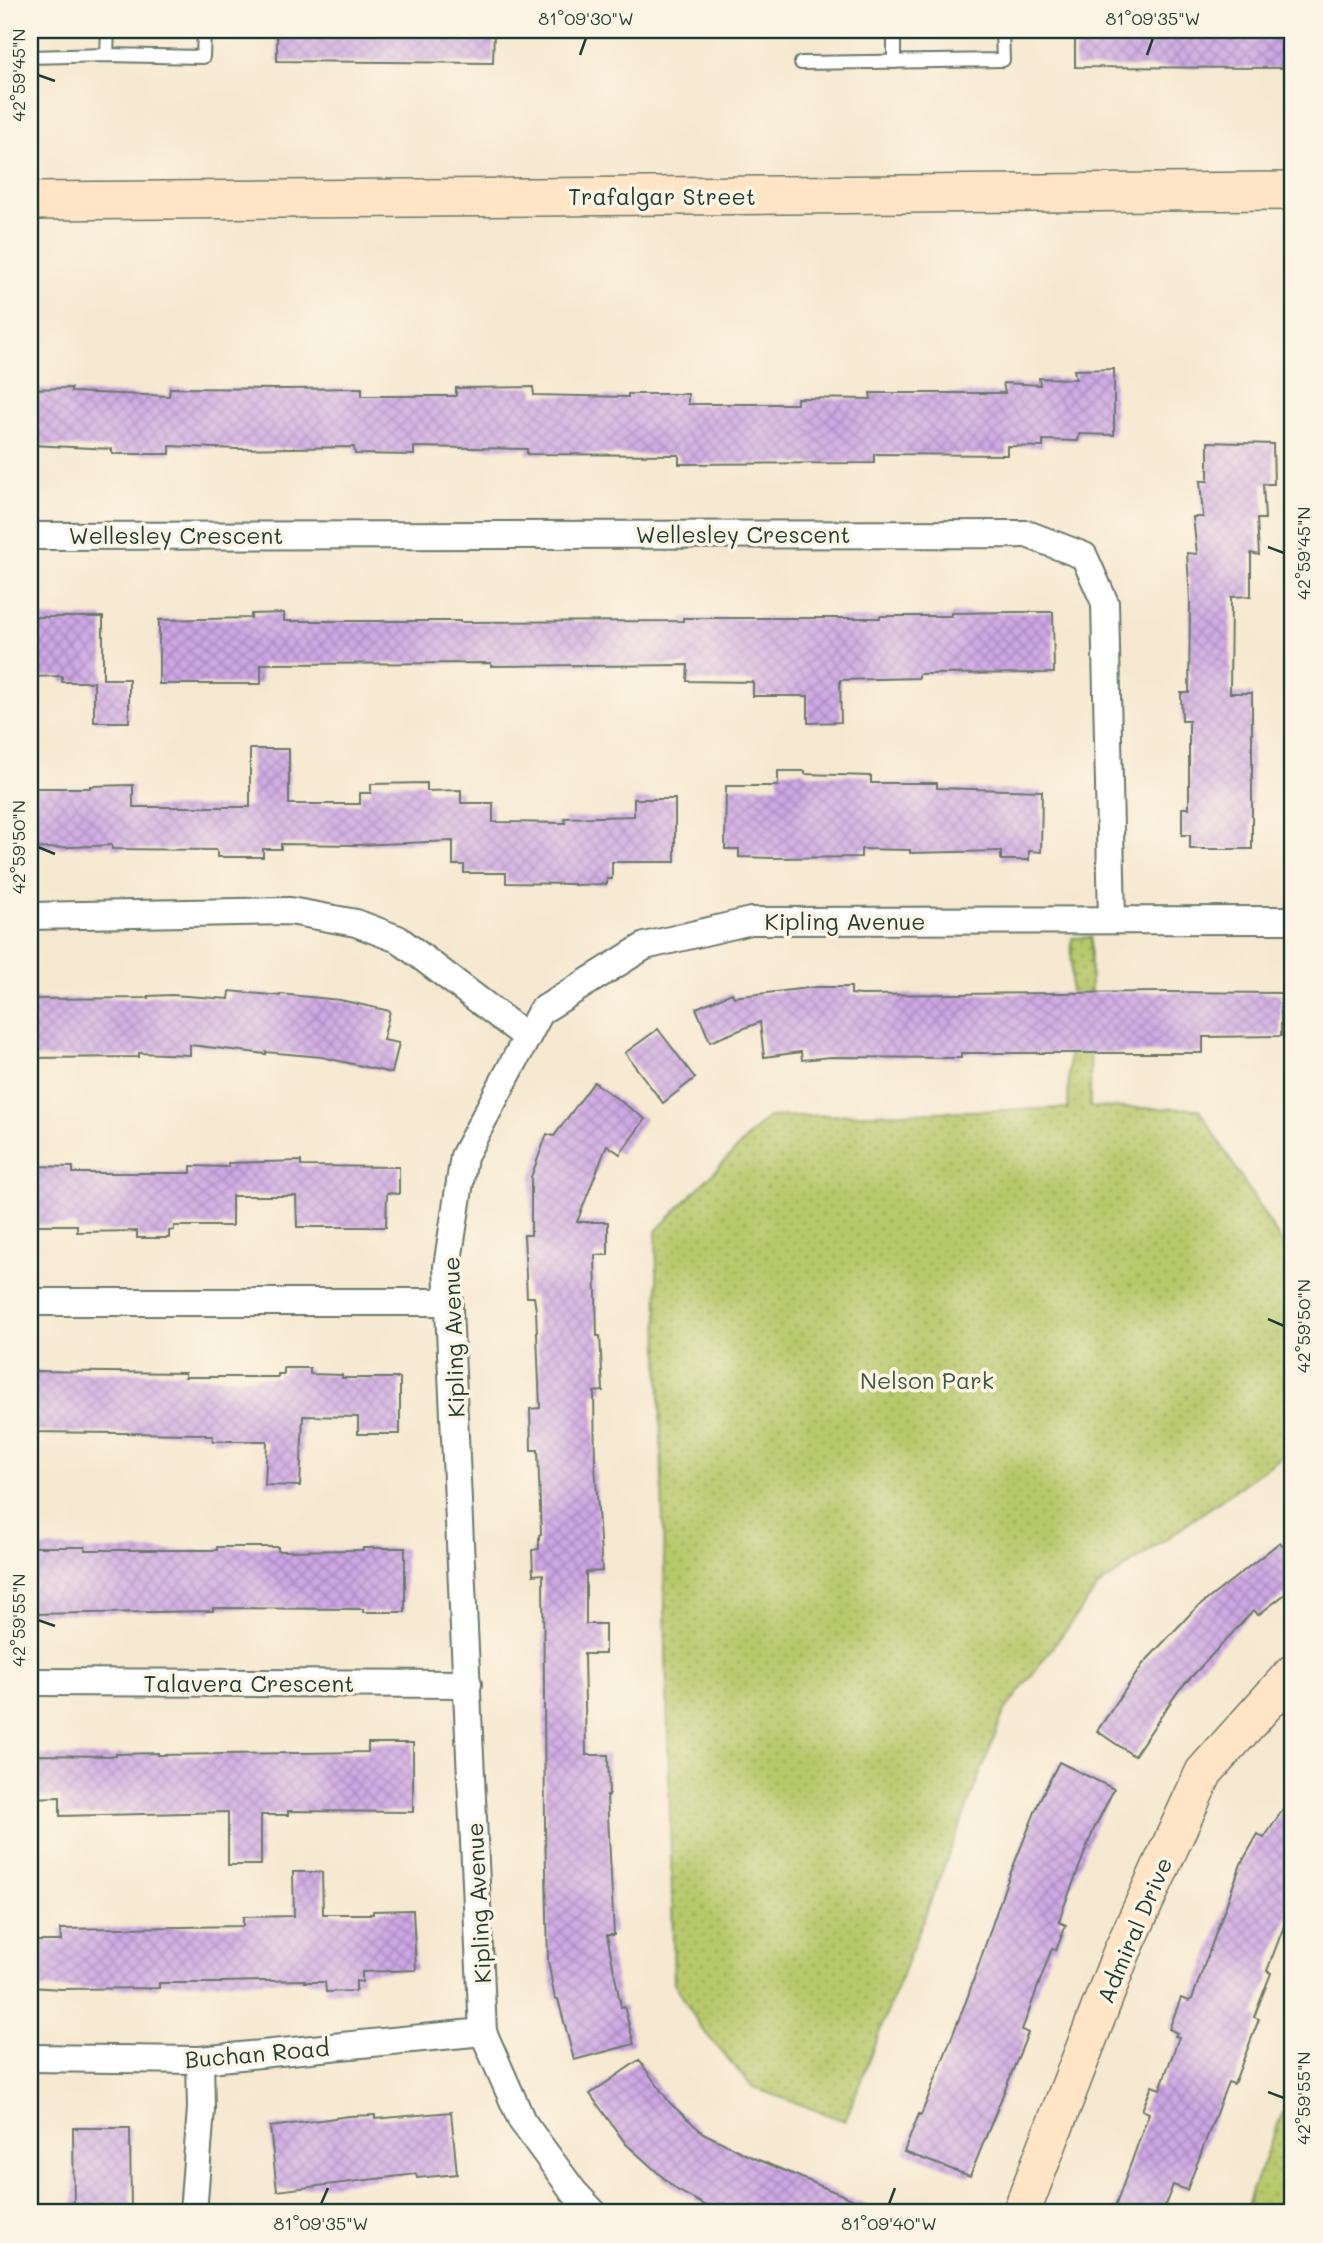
<svg xmlns="http://www.w3.org/2000/svg" width="1323" height="2243" viewBox="0 0 1323 2243" font-family="Mali,sans-serif">
  <style>
    .park { fill: url(#park-dots); stroke: #6b8250; stroke-width: 2 }
    .building { fill: url(#building-cross-hatch) }
    .lines { fill: none; stroke-linecap: round; stroke-linejoin: round }
    .lane-casing { stroke: #6a796b; stroke-width: 16 }
    .street-casing { stroke: #6a796b; stroke-width: 30 }
    .secondary-casing { stroke: #6a796b; stroke-width: 40 }
    .lane { stroke: #fff; stroke-width: 12 }
    .street { stroke: #fff; stroke-width: 26 }
    .secondary { stroke: #ffe4c6; stroke-width: 37 }
    .ticks { fill: none; stroke: #1f3d34; stroke-width: 2.5 }
    .labels { text-anchor: middle; dominant-baseline: central; stroke-width: 7; stroke-linejoin: round; paint-order: stroke }
    .street-label { font-size: 23px; fill: #1f3d34; stroke: #fcf5e5 }
    .park-label { font-size: 23px; fill: #3d593f; stroke: #fcf5e5 }
    .neatline { fill: none; stroke: #1f3d34; stroke-width: 2.5 }
    .ticks-label { font-size: 18px; text-anchor: middle; fill: #1f3d34 }
  </style>
  <defs>
    <pattern id="park-dots" width="8" height="8" patternUnits="userSpaceOnUse" patternTransform="scale(1.75)"><rect width="8" height="8" fill="#b7c86b"/><path d="M2 2h.1M6 6h.1" fill="none" stroke="#94a459" stroke-width="1.8" stroke-linecap="round"/></pattern>
    <pattern id="building-cross-hatch" width="8" height="8" patternUnits="userSpaceOnUse" patternTransform="scale(1.75)"><rect width="8" height="8" fill="#cda6e4"/><path d="M0 0l8 8M0 8l8-8" fill="none" stroke="#a688ba"/></pattern>
  </defs>
  <rect width="100%" height="100%" fill="#fcf5e5"/>
  <filter id="ink" filterUnits="userSpaceOnUse"><feTurbulence type="fractalNoise" baseFrequency=".0143" numOctaves="2"/><feDisplacementMap in="SourceGraphic" scale="14" xChannelSelector="R" yChannelSelector="G"/><feConvolveMatrix kernelMatrix="1 2 1 2 8 2 1 2 1" color-interpolation-filters="sRGB"/></filter>
  <filter id="wash" filterUnits="userSpaceOnUse"><feTurbulence type="fractalNoise" baseFrequency=".00686" numOctaves="4" result="noise"/><feDisplacementMap in="SourceGraphic" scale="28" xChannelSelector="R" yChannelSelector="G"/><feGaussianBlur stdDeviation="1.57" result="paint"/><feColorMatrix in="noise" values="0 0 0 0 0 0 0 0 0 0 0 0 0 0 0 0 0 1.4 0 .05"/><feComposite in="paint" operator="in"/></filter>
  <g filter="url(#wash)">
    <rect width="100%" height="100%" fill="#f6e8d0"/>
    <g class="park">
      <polygon points="1091,937 1090,1107 1199,1109 1293,1261 1293,1449 1098,1587 1004,1712 845,2121 752,2087 701,2028 674,1983 656,1231 768,1117 1068,1108 1072,938"/>
      <polygon points="1293,2087 1293,2213 1245,2213 1252,2190"/>
    </g>
    <g id="blocks">
      <g class="building">
        <polygon points="277,30 494,30 493,63 277,61"/>
        <polygon points="1075,30 1290,30 1290,68 1075,67"/>
        <polygon points="1114,369 1114,435 1079,434 1078,441 1043,440 1043,447 1007,446 1007,455 874,454 874,463 679,464 679,455 527,454 527,449 414,447 414,455 355,454 354,447 237,449 170,446 170,454 112,454 112,449 30,445 30,389 71,388 71,392 169,396 170,388 285,389 362,388 362,396 456,396 456,388 533,387 534,395 628,397 628,394 688,394 688,404 797,404 797,398 871,399 870,393 1005,393 1003,383 1040,385 1039,378 1076,379 1074,370"/>
        <polygon points="1208,442 1273,444 1274,484 1263,484 1265,519 1257,519 1259,555 1251,553 1251,596 1231,597 1230,693 1252,693 1252,849 1190,849 1190,835 1182,835 1182,808 1189,808 1189,721 1182,721 1181,693 1189,693 1190,600 1187,553 1197,554 1193,517 1203,517 1200,481 1208,481"/>
        <polygon points="1013,612 1053,612 1054,673 919,674 919,678 840,680 841,722 808,723 808,696 753,696 753,682 687,681 688,665 585,666 585,665 491,666 491,663 261,664 261,684 159,684 159,620 251,618 251,614 284,613 284,621 460,621 460,622 683,621 683,618 880,618 880,616 951,616 951,613"/>
        <polygon points="30,617 103,617 103,679 129,679 129,722 94,722 94,682 62,682 62,676 30,677"/>
        <polygon points="250,749 289,749 289,804 360,804 360,793 371,793 371,784 427,783 427,791 461,790 461,803 493,803 493,822 565,823 564,818 634,816 634,799 675,799 675,862 612,862 612,879 607,879 607,884 574,885 574,884 506,883 506,873 464,873 464,865 453,865 453,841 356,845 281,844 281,849 263,849 263,857 217,857 217,850 112,849 112,845 30,849 30,788 90,788 90,786 133,785 133,807 250,807"/>
        <polygon points="778,771 805,771 805,774 871,776 871,783 937,783 937,788 1042,791 1041,852 1029,851 1029,860 1001,860 1001,851 910,853 910,850 861,849 861,857 772,858 739,857 739,849 725,849 726,786 778,786"/>
        <polygon points="816,987 851,987 851,994 862,995 1161,992 1281,993 1281,1036 1203,1037 1203,1053 961,1053 961,1058 831,1057 802,1060 801,1052 764,1057 760,1022 710,1042 696,1008 732,993 734,997"/>
        <polygon points="230,991 280,996 280,994 340,1000 390,1011 383,1040 399,1043 392,1073 322,1057 266,1052 266,1054 190,1045 190,1055 139,1053 139,1057 30,1058 30,999 148,998 148,996 172,995 229,999"/>
        <polygon points="658,1029 695,1078 663,1103 625,1053"/>
        <polygon points="594,1082 645,1119 620,1154 607,1145 577,1222 608,1222 608,1255 595,1255 597,1336 600,1336 603,1391 594,1392 595,1465 602,1571 586,1572 586,1624 605,1624 605,1654 584,1654 586,1755 608,1755 609,1796 607,1796 614,1935 607,1935 621,2007 624,2006 634,2044 574,2060 558,1999 555,1999 548,1961 545,1827 543,1574 533,1575 532,1550 539,1549 539,1535 541,1534 538,1450 531,1450 530,1409 540,1408 536,1310 534,1297 527,1297 524,1235 531,1235 531,1177 547,1134 554,1136"/>
        <polygon points="301,1161 301,1166 399,1167 399,1194 387,1193 386,1227 297,1227 296,1196 232,1196 232,1226 174,1226 174,1230 169,1231 169,1238 137,1238 137,1231 77,1232 77,1225 30,1225 30,1166 73,1167 73,1173 191,1173 191,1166 228,1167 228,1163"/>
        <polygon points="284,1368 310,1368 310,1374 342,1375 342,1378 400,1378 400,1434 358,1434 358,1417 303,1416 300,1486 265,1485 267,1441 213,1441 213,1436 206,1436 206,1434 30,1432 30,1371 185,1373 185,1377 278,1377 278,1374 284,1374"/>
        <polygon points="1280,1542 1293,1559 1293,1588 1258,1615 1254,1610 1179,1690 1134,1756 1097,1731 1143,1664 1193,1611"/>
        <polygon points="30,1547 85,1547 85,1550 217,1550 217,1547 278,1547 278,1551 363,1550 363,1548 405,1548 405,1612 363,1612 363,1609 213,1608 213,1611 30,1614"/>
        <polygon points="368,1743 413,1743 413,1812 288,1811 288,1815 261,1815 261,1865 228,1865 228,1812 60,1816 60,1797 30,1798 30,1755 116,1756 116,1754 158,1753 158,1755 368,1752"/>
        <polygon points="1059,1762 1114,1789 1094,1829 1063,1909 1059,1922 1066,1925 1056,1950 1052,1948 1022,2030 1028,2033 970,2176 904,2152 919,2114 921,2115 968,1996 1005,1887 1041,1797"/>
        <polygon points="1293,1794 1293,1902 1267,1971 1271,1973 1254,2017 1259,2019 1234,2084 1228,2082 1187,2190 1173,2185 1162,2213 1113,2213 1149,2113 1142,2110 1152,2086 1160,2089 1179,2037 1175,2036 1177,2033 1169,2029 1181,1998 1189,2001 1192,1999 1241,1864 1258,1834 1264,1838"/>
        <polygon points="293,1872 322,1872 323,1914 373,1914 373,1911 413,1910 416,1970 362,1972 362,1982 356,1981 356,1991 326,1992 325,1982 305,1982 305,1980 221,1982 221,1983 159,1983 159,1988 61,1989 30,1987 30,1941 61,1941 60,1929 243,1926 243,1917 294,1916"/>
        <polygon points="639,2060 670,2103 703,2133 747,2155 885,2213 719,2213 677,2190 626,2144 590,2094"/>
        <polygon points="451,2112 457,2174 417,2178 416,2174 277,2191 270,2127 349,2116 375,2115 375,2119"/>
        <polygon points="73,2128 130,2128 131,2213 74,2213"/>
      </g>
    </g>
  </g>
  <g filter="url(#ink)">
    <use href="#blocks" fill-opacity="0" stroke="#6a796b" stroke-width="2"/>
    <g class="lines">
      <defs>
        <g id="lane">
          <polyline points="107,55 108,30"/>
          <polyline points="30,57 107,55 203,57 204,30"/>
          <polyline points="894,62 894,30"/>
          <polyline points="801,63 1003,60 1002,30"/>
        </g>
        <g id="street">
          <polyline points="30,536 1027,534 1084,556 1105,603 1112,920"/>
          <polyline points="30,916 290,911 356,923 398,939 527,1037"/>
          <polyline points="30,1302 449,1302"/>
          <polyline points="30,1682 468,1684"/>
          <polyline points="30,2058 200,2060 483,2032"/>
          <polyline points="193,2213 201,2109 200,2060"/>
          <polyline points="594,2213 574,2192 522,2121 483,2032 447,1267 464,1156 541,1011 645,946 751,921 1293,920"/>
        </g>
        <g id="secondary">
          <polyline points="30,201 1293,191"/>
          <polyline points="1021,2213 1121,1954 1204,1772 1293,1673"/>
        </g>
      </defs>
      <use href="#lane" class="lane-casing"/>
      <use href="#street" class="street-casing"/>
      <use href="#secondary" class="secondary-casing"/>
      <use href="#lane" class="lane"/>
      <use href="#street" class="street"/>
      <use href="#secondary" class="secondary"/>
    </g>
  </g>
  <path class="ticks" d="M580,55L586,38M1147,55L1153,38M38,75L55,81M1268,547L1284,553M38,847L55,854M1268,1319L1284,1326M38,1620L55,1626M1268,2092L1284,2098M321,2204L328,2188M889,2204L895,2188"/>
  <g class="labels">
    <g class="street-label">
      <text x="662" y="196">Trafalgar Street</text>
      <text x="743" y="534">Wellesley Crescent</text>
      <text x="176" y="535">Wellesley Crescent</text>
      <text x="845" y="921">Kipling Avenue</text>
      <text transform="translate(453 1337) rotate(-92)">Kipling Avenue</text>
      <text x="249" y="1683">Talavera Crescent</text>
      <text transform="translate(478 1903) rotate(-93)">Kipling Avenue</text>
      <text transform="translate(1134 1930) rotate(-67)">Admiral Drive</text>
      <text transform="translate(257 2053) rotate(-5)">Buchan Road</text>
    </g>
    <g class="park-label">
      <text x="927" y="1380">Nelson Park</text>
    </g>
  </g>
  <rect width="1323" height="2243" fill="none" stroke="#fcf5e5" stroke-width="77"/>
  <rect x="38" y="38" width="1246" height="2166" class="neatline"/>
  <g class="ticks-label">
    <text x="586" y="25">81°09'30"W</text>
    <text x="1153" y="25">81°09'35"W</text>
    <text transform="translate(19 75) rotate(-90)" y="6">42°59'45"N</text>
    <text transform="translate(1304 553) rotate(-90)" y="6">42°59'45"N</text>
    <text transform="translate(19 847) rotate(-90)" y="6">42°59'50"N</text>
    <text transform="translate(1304 1326) rotate(-90)" y="6">42°59'50"N</text>
    <text transform="translate(19 1620) rotate(-90)" y="6">42°59'55"N</text>
    <text transform="translate(1304 2098) rotate(-90)" y="6">42°59'55"N</text>
    <text x="321" y="2230">81°09'35"W</text>
    <text x="889" y="2230">81°09'40"W</text>
  </g>
</svg>
